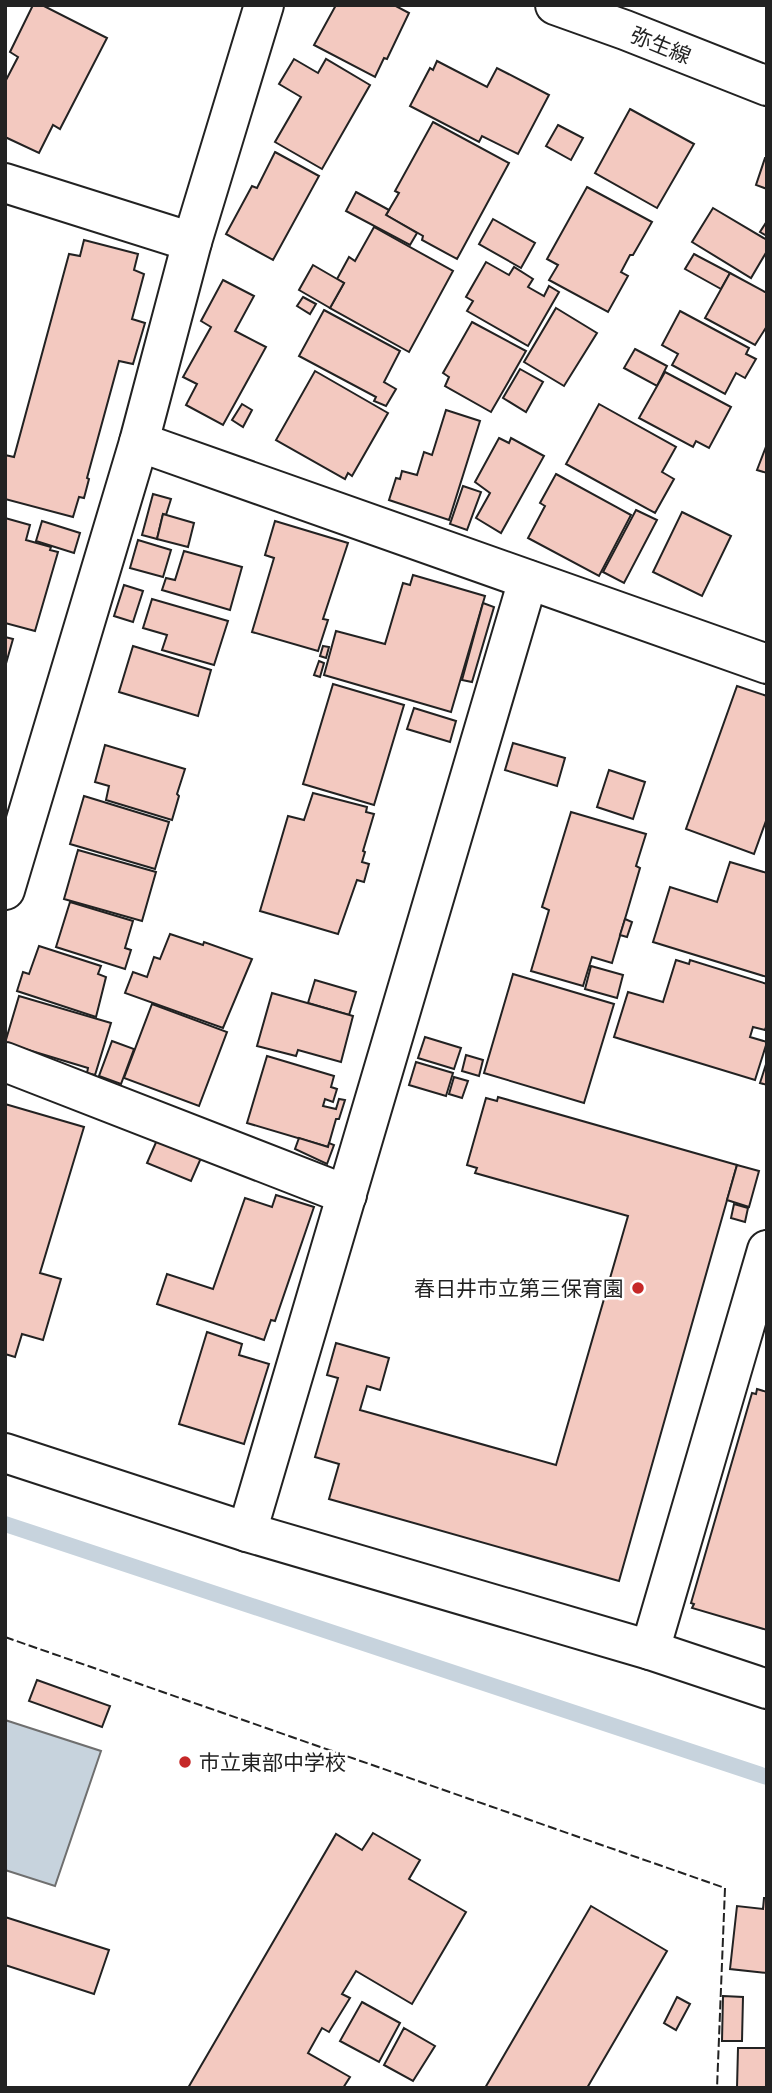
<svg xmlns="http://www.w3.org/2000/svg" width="772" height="2093" viewBox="0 0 772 2093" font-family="'Noto Sans','Noto Sans JP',sans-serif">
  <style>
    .water { fill: #c7d3dd; stroke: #6f6f6f; stroke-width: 2 }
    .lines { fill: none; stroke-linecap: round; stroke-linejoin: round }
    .stream { stroke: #c7d3dd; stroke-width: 16 }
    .building { fill: #f3c9c0; stroke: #222; stroke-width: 2 }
    .street-casing { stroke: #222; stroke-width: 42 }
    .secondary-casing { stroke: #222; stroke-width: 42 }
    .street { stroke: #fff; stroke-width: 38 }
    .secondary { stroke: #fff; stroke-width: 38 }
    .fence { stroke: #222; stroke-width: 2; stroke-dasharray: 9 3.5; stroke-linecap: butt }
    .poi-dot { fill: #c62828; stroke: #fff; stroke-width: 2.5 }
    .labels { text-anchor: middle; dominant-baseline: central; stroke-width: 5; stroke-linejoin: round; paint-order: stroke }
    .street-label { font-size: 21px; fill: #222; stroke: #fff }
    .poi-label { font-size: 21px; fill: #222; stroke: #fff; text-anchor: end }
  </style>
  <rect width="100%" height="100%" fill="#fff"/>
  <polygon class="water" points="5,1720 101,1751 55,1886 5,1870"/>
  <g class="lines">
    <polyline class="stream" points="5,1524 767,1777"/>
  </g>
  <g class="building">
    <polygon points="33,5 42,5 107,38 60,129 53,125 39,153 5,137 5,82 18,57 10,52"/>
    <polygon points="336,5 394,5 409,13 387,59 384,58 375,77 314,45"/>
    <polygon points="294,59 318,73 326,59 370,85 322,169 275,142 301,97 279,84"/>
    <polygon points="437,61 487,87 497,68 549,95 518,154 482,136 479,142 410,106 430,68 433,70"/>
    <polygon points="630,109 694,144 657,208 595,173"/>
    <polygon points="433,122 509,163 457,259 422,240 423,236 386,215 399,193 395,191"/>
    <polygon points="558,125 583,138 571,160 546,146"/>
    <polygon points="275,152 319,176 273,260 226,234 252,186 257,188"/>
    <polygon points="765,158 767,158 767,189 756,185"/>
    <polygon points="587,187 652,222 633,255 630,255 621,272 628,276 608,312 549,280 558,265 547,259"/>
    <polygon points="356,192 389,210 386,215 417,233 410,245 346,211"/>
    <polygon points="713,208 767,240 767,251 751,278 692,242"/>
    <polygon points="493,219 535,243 521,268 479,244"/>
    <polygon points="767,221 767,236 760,232"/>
    <polygon points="374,227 453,271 409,352 330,308 344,283 337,279 349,257 355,261"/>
    <polygon points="84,240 138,254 134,270 144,274 132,319 145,323 133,364 119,361 87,478 89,479 84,498 79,497 73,517 5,499 5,455 14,457 69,254 80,256"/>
    <polygon points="694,254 730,273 721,289 685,269"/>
    <polygon points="486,262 509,275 514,267 533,279 528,287 544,296 549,286 559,292 528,346 467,311 473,301 466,297"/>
    <polygon points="313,265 344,283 330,308 299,290"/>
    <polygon points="730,273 767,293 767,326 755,345 705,318"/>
    <polygon points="223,280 254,296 235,331 266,347 223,425 186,405 197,384 183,377 211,327 201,321"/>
    <polygon points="303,297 316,304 310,314 297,306"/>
    <polygon points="556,308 597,333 564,386 524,362"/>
    <polygon points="324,310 400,351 384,382 396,389 386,406 374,401 376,397 299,356"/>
    <polygon points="680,311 749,348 746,354 756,359 745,378 736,373 725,394 672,365 678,354 662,345"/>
    <polygon points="472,322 526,351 491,412 445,386 449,377 443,373"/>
    <polygon points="635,349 667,366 657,386 624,368"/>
    <polygon points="520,369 543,382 526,412 503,398"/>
    <polygon points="315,371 388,413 352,476 348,473 345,479 276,440"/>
    <polygon points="665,372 731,407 709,448 696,441 693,447 639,418"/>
    <polygon points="242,404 252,410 243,427 232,420"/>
    <polygon points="599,404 676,447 662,472 674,479 655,513 566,464"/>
    <polygon points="446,410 480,421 449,520 389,500 396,478 400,479 402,471 417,475 424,452 432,455"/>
    <polygon points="499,438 509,443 511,438 544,456 501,533 476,518 490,493 475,482"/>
    <polygon points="767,444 767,473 757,470"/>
    <polygon points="556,474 631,515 599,576 528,538 545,506 540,503"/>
    <polygon points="463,486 481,492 467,530 450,524"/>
    <polygon points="153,494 171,499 166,515 163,514 157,539 142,535"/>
    <polygon points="636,510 657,520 624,583 603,572"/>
    <polygon points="682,512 731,536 702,596 653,572"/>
    <polygon points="163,514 194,523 188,547 157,539"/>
    <polygon points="5,518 30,525 26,540 51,547 50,550 58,552 35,631 5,623"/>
    <polygon points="42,521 80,533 74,553 36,541"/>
    <polygon points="275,521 348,543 323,619 328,620 318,651 252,632 274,558 265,555"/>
    <polygon points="138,540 171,550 163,577 130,568"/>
    <polygon points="184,551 242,567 230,610 162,590 166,578 175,580"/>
    <polygon points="413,575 485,596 451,712 324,675 336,631 385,644 403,583 410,585"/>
    <polygon points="124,585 143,591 133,622 114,616"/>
    <polygon points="152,599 228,621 214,665 162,650 167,635 143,628"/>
    <polygon points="483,603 494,607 472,682 462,680"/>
    <polygon points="5,637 13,639 5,667"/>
    <polygon points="133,646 211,670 198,716 119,692"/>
    <polygon points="323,646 329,647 326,658 320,656"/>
    <polygon points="319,661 324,663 320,677 314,675"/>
    <polygon points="333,684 404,705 374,805 303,784"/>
    <polygon points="737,686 767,696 767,818 754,854 686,829"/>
    <polygon points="414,708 456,721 450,742 407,729"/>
    <polygon points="513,743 565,758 557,786 505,770"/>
    <polygon points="105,745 185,769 177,794 179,796 172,820 106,800 109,786 95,782"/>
    <polygon points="609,770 645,782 633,819 597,807"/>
    <polygon points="313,793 367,807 366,812 374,814 363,851 365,852 362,862 369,864 364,882 357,880 338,934 260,911 288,816 304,820"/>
    <polygon points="84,796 169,822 155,869 70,844"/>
    <polygon points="571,812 646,834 636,866 640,868 612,963 592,957 583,986 531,971 549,910 542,907"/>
    <polygon points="78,850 156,872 142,921 64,899"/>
    <polygon points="730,862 767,873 767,977 653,942 670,887 717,902"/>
    <polygon points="70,902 133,921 125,948 131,950 125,969 56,947"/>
    <polygon points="625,919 632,922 627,937 620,935"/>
    <polygon points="170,934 203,945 204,942 252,959 223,1028 125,993 133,972 147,977 154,957 160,959"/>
    <polygon points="39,946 101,966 98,974 106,977 96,1017 17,991 23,972 29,974"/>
    <polygon points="676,960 689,964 690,960 767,984 767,1024 765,1030 753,1027 750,1037 767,1042 755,1080 614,1037 628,992 663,1002"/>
    <polygon points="591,966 623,975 617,998 585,989"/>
    <polygon points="513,974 614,1004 584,1103 484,1073"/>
    <polygon points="315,980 356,992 349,1015 308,1003"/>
    <polygon points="272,993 353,1016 341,1062 298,1050 296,1056 257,1046"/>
    <polygon points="19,996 111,1023 95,1075 87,1073 88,1068 5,1043"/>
    <polygon points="152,1004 227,1032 199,1106 124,1078"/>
    <polygon points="425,1037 461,1048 454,1069 418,1058"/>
    <polygon points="112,1041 134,1049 121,1084 99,1076"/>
    <polygon points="466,1055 483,1060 479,1076 462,1071"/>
    <polygon points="267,1056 334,1076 331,1087 337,1089 333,1102 325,1099 323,1106 336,1109 339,1099 345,1100 339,1119 336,1119 328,1147 247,1123"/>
    <polygon points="767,1061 767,1085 760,1083"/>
    <polygon points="416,1062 453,1073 446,1096 409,1085"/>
    <polygon points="454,1077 468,1081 462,1098 449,1094"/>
    <polygon points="498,1097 737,1165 619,1581 329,1499 339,1464 315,1457 338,1378 327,1375 336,1343 389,1358 380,1390 367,1386 360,1410 556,1465 628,1216 475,1173 477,1168 467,1165 486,1098 497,1101"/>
    <polygon points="5,1104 84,1127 40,1273 61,1279 43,1340 22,1334 15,1357 5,1354"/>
    <polygon points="299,1138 328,1147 329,1143 334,1145 327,1164 295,1149"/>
    <polygon points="157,1140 201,1158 191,1181 147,1163"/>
    <polygon points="737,1165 759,1171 749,1207 727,1200"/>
    <polygon points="276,1195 314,1207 275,1321 271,1320 264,1340 157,1304 167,1274 213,1289 245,1198 272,1207"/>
    <polygon points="734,1204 748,1208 745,1222 731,1218"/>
    <polygon points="207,1332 242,1344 239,1355 269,1364 244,1444 179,1424"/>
    <polygon points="757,1389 767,1392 767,1630 692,1608 694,1604 691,1603 752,1393 756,1394"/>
    <polygon points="37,1680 110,1706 102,1727 29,1701"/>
    <polygon points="373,1833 420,1860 409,1879 466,1912 412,2004 356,1971 342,1994 350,1998 329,2032 322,2028 308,2053 350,2077 343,2088 188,2088 336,1834 362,1850"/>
    <polygon points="764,1898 767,1898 767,1973 730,1969 737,1906 763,1909"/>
    <polygon points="591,1906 667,1951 587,2088 485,2088"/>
    <polygon points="5,1917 109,1950 94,1994 5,1965"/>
    <polygon points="723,1996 743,1997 742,2041 722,2041"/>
    <polygon points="677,1997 690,2004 676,2030 664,2023"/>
    <polygon points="362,2002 400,2023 379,2062 340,2041"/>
    <polygon points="404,2028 435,2046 413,2081 384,2065"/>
    <polygon points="738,2048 767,2048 767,2088 737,2088"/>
  </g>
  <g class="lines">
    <defs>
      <g id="street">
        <polyline points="5,183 192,242"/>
        <polyline points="139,442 767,664"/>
        <polyline points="5,890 139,442 192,242 264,5"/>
        <polyline points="5,1062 347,1195"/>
        <polyline points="5,1453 247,1532 650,1650 767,1689"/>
        <polyline points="247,1532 528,580"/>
        <polyline points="650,1650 767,1250"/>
      </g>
      <polyline id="secondary" points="555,5 625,30 767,86"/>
    </defs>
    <use href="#street" class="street-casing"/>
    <use href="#secondary" class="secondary-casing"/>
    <use href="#street" class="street"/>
    <use href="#secondary" class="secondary"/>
    <polyline class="fence" points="5,1637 725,1888 717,2088"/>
  </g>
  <g class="poi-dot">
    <circle cx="638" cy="1288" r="7"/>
    <circle cx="185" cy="1762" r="7"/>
  </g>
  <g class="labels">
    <g class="street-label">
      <text transform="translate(661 45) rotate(22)">弥生線</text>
    </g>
    <g class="poi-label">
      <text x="624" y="1288">春日井市立第三保育園</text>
      <text x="199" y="1762" text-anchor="start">市立東部中学校</text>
    </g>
  </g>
  <rect width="772" height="2093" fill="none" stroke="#222222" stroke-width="14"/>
</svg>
